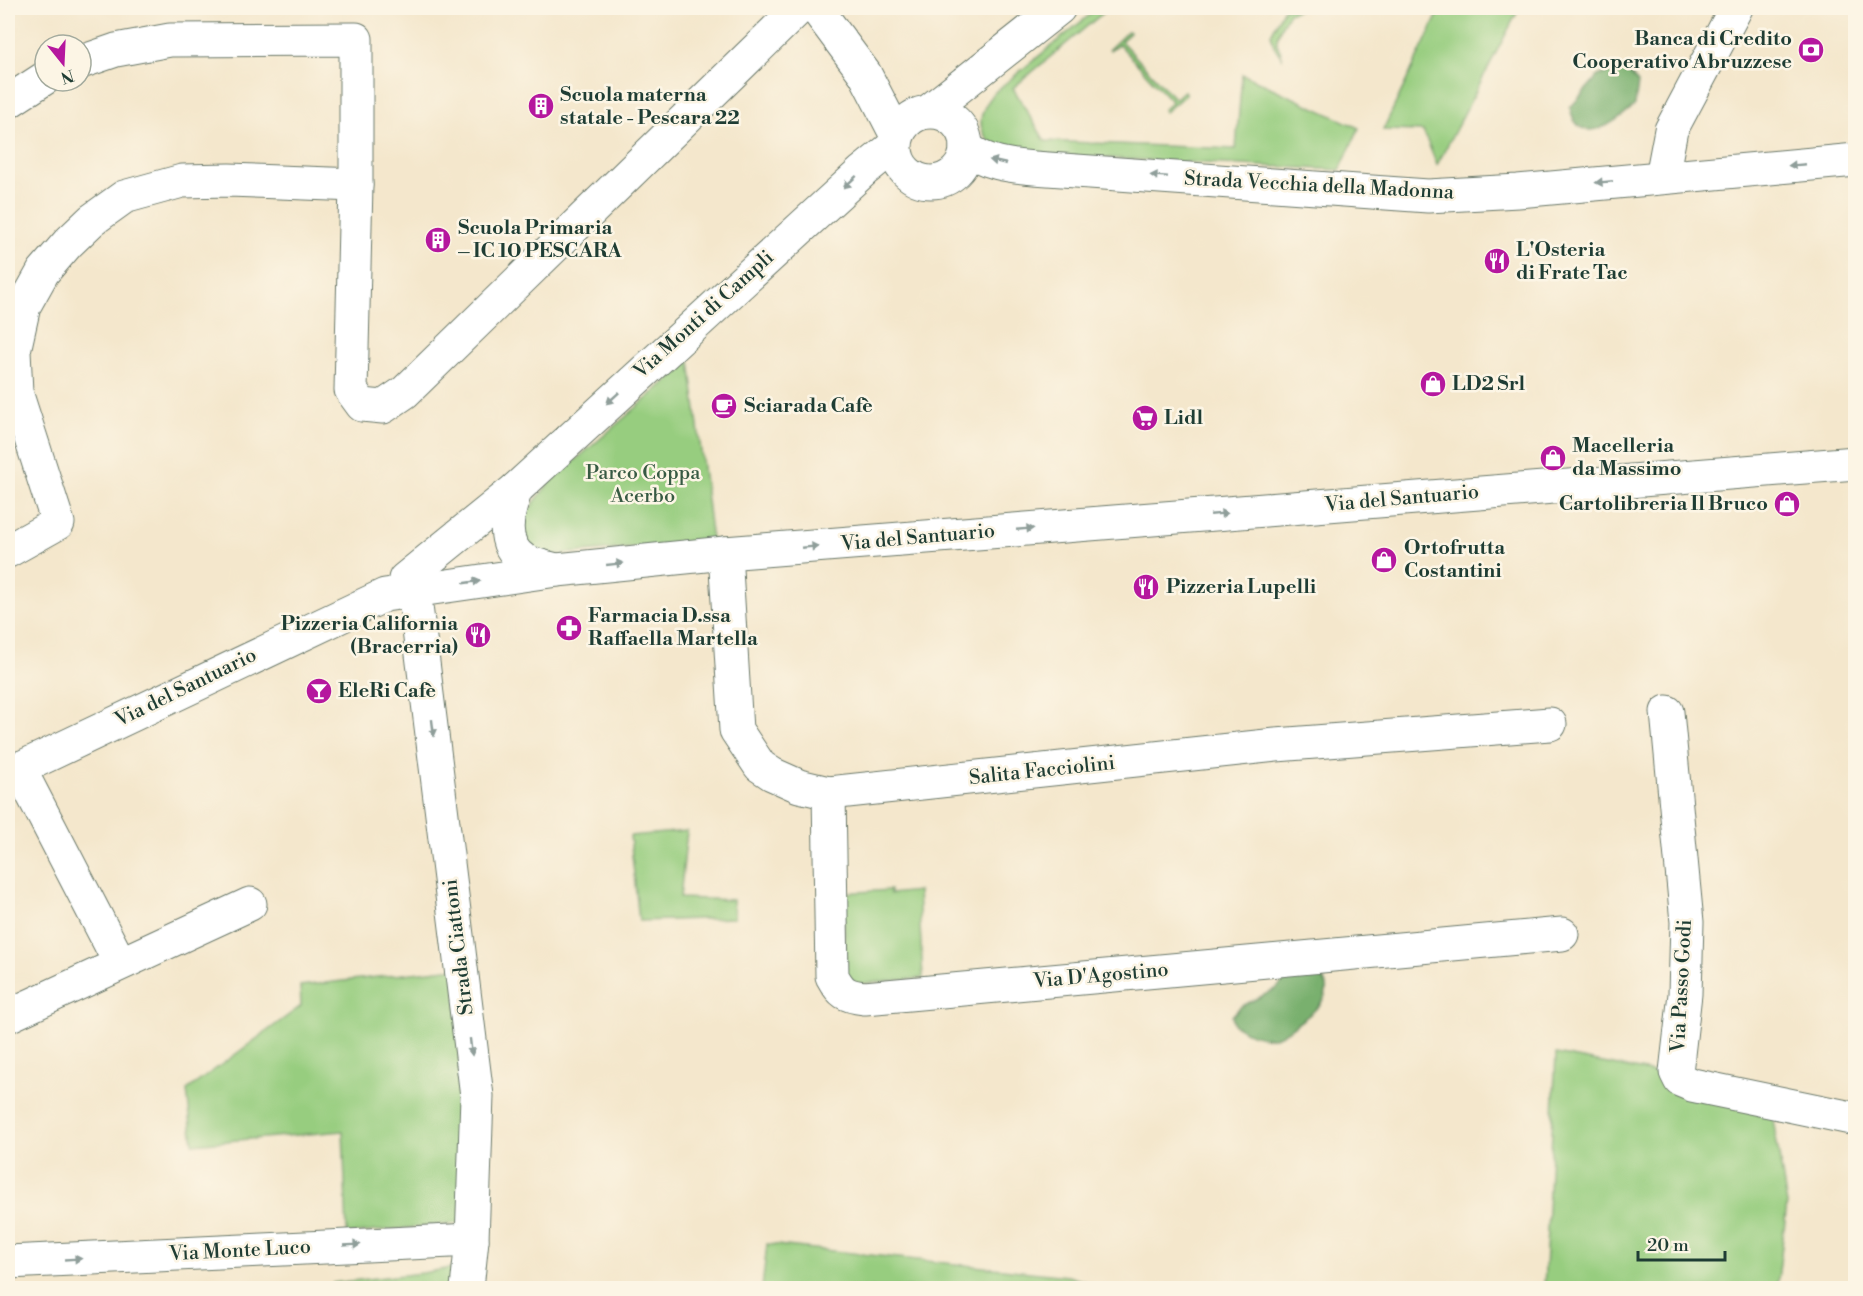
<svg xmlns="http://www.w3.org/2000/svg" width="1863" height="1296" viewBox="0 0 1863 1296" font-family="'Libre Bodoni',serif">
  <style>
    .green { fill: #97cd7f; stroke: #5b855a; stroke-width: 1.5 }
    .forest { fill: #79b06e; stroke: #4c7651; stroke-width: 1.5 }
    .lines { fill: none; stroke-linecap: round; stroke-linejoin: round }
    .minor-casing { stroke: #6a7869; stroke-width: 35 }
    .minor { stroke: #fff; stroke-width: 33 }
    .oneway { fill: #8f9e9a }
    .labels { text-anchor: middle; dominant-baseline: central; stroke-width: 5; stroke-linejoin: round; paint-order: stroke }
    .poi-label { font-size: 20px; font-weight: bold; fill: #1f3d34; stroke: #fcf5e5; text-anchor: start }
    .street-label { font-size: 20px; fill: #1f3d34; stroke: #fcf5e5 }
    .park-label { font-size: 20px; fill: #375a43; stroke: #fcf5e5 }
  </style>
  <rect width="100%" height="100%" fill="#fcf5e5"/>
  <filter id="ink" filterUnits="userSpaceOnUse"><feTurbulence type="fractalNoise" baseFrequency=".0167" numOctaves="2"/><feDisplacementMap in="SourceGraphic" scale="12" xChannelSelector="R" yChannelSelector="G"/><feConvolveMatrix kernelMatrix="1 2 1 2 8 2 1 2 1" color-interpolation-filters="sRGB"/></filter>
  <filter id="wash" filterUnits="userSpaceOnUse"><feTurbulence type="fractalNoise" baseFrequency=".008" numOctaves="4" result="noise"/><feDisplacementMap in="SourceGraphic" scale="24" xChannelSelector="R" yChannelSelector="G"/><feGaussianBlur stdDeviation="1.35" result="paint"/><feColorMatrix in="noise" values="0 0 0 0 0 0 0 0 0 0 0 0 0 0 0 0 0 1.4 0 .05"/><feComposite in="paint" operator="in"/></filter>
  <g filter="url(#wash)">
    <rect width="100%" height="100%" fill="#f4e7cc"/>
    <g class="green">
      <path d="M1098,8H1109L1013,88L1045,141L1236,149L1242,74L1359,128L1340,170L1008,153C976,139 973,117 996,91Z"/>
      <path d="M1284,8H1303L1289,13C1285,21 1276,33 1277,43C1278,48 1282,52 1282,58L1274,46L1271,34Z"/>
      <polygon points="1441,8 1519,9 1437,165 1423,131 1383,130"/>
      <polygon points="1128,31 1130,33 1121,41 1175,99 1184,91 1186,94 1165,112 1163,110 1172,102 1119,44 1110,50 1109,49"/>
      <polygon points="690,361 712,541 549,555 528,549 517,525 549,483"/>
      <polygon points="687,831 680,898 733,900 734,918 639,921 630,836"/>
      <polygon points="890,890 890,894 918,891 923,978 857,984 846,975 843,893"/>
      <polygon points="455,968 468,1222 347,1234 343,1131 193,1144 187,1090 301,1006 300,986"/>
      <polygon points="1556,1054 1655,1073 1772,1113 1787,1204 1777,1288 1544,1288"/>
      <polygon points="767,1244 1068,1276 1105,1288 762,1288"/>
      <polygon points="459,1267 457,1288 333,1288 333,1283 422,1273"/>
    </g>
    <g class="forest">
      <path d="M1617,69L1630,74L1638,83L1635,105C1616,122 1579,150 1570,108L1598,76Z"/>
      <path d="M1314,969C1341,990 1318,1010 1298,1023C1291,1028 1282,1036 1274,1037C1259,1039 1246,1033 1234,1025L1232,1016L1240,1007L1276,989L1288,977L1298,971Z"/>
    </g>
  </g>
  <g filter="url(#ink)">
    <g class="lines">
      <defs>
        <g id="minor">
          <polyline points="816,8 865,74 897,136"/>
          <polyline points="81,62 116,50 170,40 356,39 356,185 351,390 362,405 383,407 405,392 799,8"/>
          <polyline points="8,102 45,78"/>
          <polyline points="929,111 1059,8"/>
          <circle cx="931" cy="147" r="35"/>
          <path d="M966,147C983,163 1011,166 1034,168L1428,196L1518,191L1856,160"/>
          <polyline points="1662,177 1671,130 1736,8"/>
          <path d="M516,489C508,512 498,543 524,560C533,565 546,567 556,570"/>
          <polyline points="8,551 58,523 16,392 14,351 24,306 43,272 68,243 92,220 124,197 182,181 229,180 356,185"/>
          <polyline points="725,553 736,730 760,766 772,774 799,786 829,793 1276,745 1550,724"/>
          <polyline points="423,565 416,581 414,590 477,1096 472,1240 467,1288"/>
          <polyline points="405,579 516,489 863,171 895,145"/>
          <polyline points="1667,712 1687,922 1685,994 1676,1072 1680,1080 1692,1085 1856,1119"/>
          <polyline points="19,768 120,963"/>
          <polyline points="8,774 385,595 557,570 725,553 1856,463"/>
          <path d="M829,793L832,976C841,993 846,996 865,998L1562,934"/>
          <polyline points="8,1016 250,904"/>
          <polyline points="8,1262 472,1240"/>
        </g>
      </defs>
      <use href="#minor" class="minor-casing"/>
      <use href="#minor" class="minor"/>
    </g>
    <defs><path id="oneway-solid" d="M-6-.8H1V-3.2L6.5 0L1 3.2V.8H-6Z" transform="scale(1.5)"/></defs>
    <g class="oneway">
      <use href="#oneway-solid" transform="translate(998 162) rotate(-167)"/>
      <use href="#oneway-solid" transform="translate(1797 165) rotate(175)"/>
      <use href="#oneway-solid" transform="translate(1159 176) rotate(-176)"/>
      <use href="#oneway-solid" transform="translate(850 182) rotate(138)"/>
      <use href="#oneway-solid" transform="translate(1604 182) rotate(175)"/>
      <use href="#oneway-solid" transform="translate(613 398) rotate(138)"/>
      <use href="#oneway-solid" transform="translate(1219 514) rotate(-5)"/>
      <use href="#oneway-solid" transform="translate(1025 529) rotate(-5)"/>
      <use href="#oneway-solid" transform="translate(810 547) rotate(-5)"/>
      <use href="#oneway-solid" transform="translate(615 564) rotate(-6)"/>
      <use href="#oneway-solid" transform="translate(472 582) rotate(-8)"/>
      <use href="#oneway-solid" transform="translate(433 728) rotate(83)"/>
      <use href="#oneway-solid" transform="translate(471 1047) rotate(83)"/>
      <use href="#oneway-solid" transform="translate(352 1245) rotate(-3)"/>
      <use href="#oneway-solid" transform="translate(73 1259) rotate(-3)"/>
    </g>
  </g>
  <defs>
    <symbol id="bank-disc" viewBox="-11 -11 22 22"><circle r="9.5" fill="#b5179e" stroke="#fcf5e5"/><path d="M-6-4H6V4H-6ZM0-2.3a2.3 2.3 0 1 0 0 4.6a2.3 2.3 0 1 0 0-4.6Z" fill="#fff"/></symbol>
    <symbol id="building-disc" viewBox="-11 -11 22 22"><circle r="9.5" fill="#b5179e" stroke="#fcf5e5"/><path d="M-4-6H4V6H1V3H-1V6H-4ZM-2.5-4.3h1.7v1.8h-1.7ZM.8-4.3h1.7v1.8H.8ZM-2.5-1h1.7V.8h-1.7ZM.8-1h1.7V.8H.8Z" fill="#fff"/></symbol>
    <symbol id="restaurant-disc" viewBox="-11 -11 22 22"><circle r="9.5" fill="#b5179e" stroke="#fcf5e5"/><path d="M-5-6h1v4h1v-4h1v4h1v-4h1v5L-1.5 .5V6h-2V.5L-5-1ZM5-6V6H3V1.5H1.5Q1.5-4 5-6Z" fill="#fff"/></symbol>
    <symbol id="shop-disc" viewBox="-11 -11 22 22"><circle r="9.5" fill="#b5179e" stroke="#fcf5e5"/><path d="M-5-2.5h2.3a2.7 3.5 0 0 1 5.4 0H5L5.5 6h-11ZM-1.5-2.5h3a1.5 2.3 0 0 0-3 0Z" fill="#fff"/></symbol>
    <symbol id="cafe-disc" viewBox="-11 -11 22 22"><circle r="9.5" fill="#b5179e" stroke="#fcf5e5"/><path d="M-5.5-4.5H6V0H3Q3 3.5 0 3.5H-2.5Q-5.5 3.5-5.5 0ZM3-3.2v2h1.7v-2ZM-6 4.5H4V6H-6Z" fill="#fff"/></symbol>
    <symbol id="supermarket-disc" viewBox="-11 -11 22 22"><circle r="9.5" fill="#b5179e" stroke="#fcf5e5"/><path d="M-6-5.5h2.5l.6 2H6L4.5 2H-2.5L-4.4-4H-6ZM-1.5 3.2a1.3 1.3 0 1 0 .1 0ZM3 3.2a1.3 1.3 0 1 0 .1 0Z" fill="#fff"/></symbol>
    <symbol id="pharmacy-disc" viewBox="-11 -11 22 22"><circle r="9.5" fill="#b5179e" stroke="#fcf5e5"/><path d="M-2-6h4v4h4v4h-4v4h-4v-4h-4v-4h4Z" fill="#fff"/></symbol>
    <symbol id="bar-disc" viewBox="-11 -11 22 22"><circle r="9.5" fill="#b5179e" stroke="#fcf5e5"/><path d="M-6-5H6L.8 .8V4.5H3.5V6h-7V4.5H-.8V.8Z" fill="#fff"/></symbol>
  </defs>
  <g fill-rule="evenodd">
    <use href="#bank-disc" x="1796" y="35" width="30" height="30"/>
    <use href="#building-disc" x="526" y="91" width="30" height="30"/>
    <use href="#building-disc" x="423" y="225" width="30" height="30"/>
    <use href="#restaurant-disc" x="1482" y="246" width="30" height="30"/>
    <use href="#shop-disc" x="1418" y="369" width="30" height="30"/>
    <use href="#cafe-disc" x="709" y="391" width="30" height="30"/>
    <use href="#supermarket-disc" x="1130" y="403" width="30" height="30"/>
    <use href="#shop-disc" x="1538" y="443" width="30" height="30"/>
    <use href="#shop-disc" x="1772" y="489" width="30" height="30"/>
    <use href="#shop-disc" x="1369" y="545" width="30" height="30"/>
    <use href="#restaurant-disc" x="1131" y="572" width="30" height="30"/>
    <use href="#pharmacy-disc" x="554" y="613" width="30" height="30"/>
    <use href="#restaurant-disc" x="463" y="620" width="30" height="30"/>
    <use href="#bar-disc" x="304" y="676" width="30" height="30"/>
  </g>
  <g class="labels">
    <g class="poi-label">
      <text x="1792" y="39" text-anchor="end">Banca di Credito<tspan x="1792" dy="23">Cooperativo Abruzzese</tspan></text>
      <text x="560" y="95">Scuola materna<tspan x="560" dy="23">statale - Pescara 22</tspan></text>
      <text x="458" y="228">Scuola Primaria<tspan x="458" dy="23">– IC 10 PESCARA</tspan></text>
      <text x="1516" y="250">L'Osteria<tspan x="1516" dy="23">di Frate Tac</tspan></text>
      <text x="1452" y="384">LD2 Srl</text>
      <text x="744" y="406">Sciarada Cafè</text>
      <text x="1164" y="418">Lidl</text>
      <text x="1572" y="446">Macelleria<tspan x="1572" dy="23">da Massimo</tspan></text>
      <text x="1768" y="504" text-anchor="end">Cartolibreria Il Bruco</text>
      <text x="1404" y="548">Ortofrutta<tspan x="1404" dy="23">Costantini</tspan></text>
      <text x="1166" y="587">Pizzeria Lupelli</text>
      <text x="588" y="616">Farmacia D.ssa<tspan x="588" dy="23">Raffaella Martella</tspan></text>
      <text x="458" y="624" text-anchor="end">Pizzeria California<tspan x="458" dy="23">(Bracerria)</tspan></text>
      <text x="338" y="691">EleRi Cafè</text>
    </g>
    <g class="street-label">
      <text transform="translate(1319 186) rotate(3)">Strada Vecchia della Madonna</text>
      <text transform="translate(704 315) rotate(-42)">Via Monti di Campli</text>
      <text transform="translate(1402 499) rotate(-5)">Via del Santuario</text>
      <text transform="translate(918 538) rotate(-5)">Via del Santuario</text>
      <text transform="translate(186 688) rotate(-26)">Via del Santuario</text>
      <text transform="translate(1042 771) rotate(-6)">Salita Facciolini</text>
      <text transform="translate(459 947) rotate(-97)">Strada Ciattoni</text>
      <text transform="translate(1101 976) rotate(-5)">Via D'Agostino</text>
      <text transform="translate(1682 986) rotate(-87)">Via Passo Godi</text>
      <text transform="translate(240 1251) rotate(-3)">Via Monte Luco</text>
    </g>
    <g class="park-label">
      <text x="643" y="473">Parco Coppa<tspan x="643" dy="23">Acerbo</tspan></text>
    </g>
  </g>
  <rect width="1863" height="1296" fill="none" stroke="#fcf5e5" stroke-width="30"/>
  <g transform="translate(63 63) rotate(162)"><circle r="28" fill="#fcf5e5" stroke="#a4ab9e" stroke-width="1.5"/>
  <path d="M0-4.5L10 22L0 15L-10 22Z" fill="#b5179e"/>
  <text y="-9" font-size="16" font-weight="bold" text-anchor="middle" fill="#1f3d34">N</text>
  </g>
  <path d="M1638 1251v9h87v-9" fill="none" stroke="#1f3d34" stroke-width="3"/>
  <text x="1647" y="1251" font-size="18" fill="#1f3d34" stroke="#fcf5e5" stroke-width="4.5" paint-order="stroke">20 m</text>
</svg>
